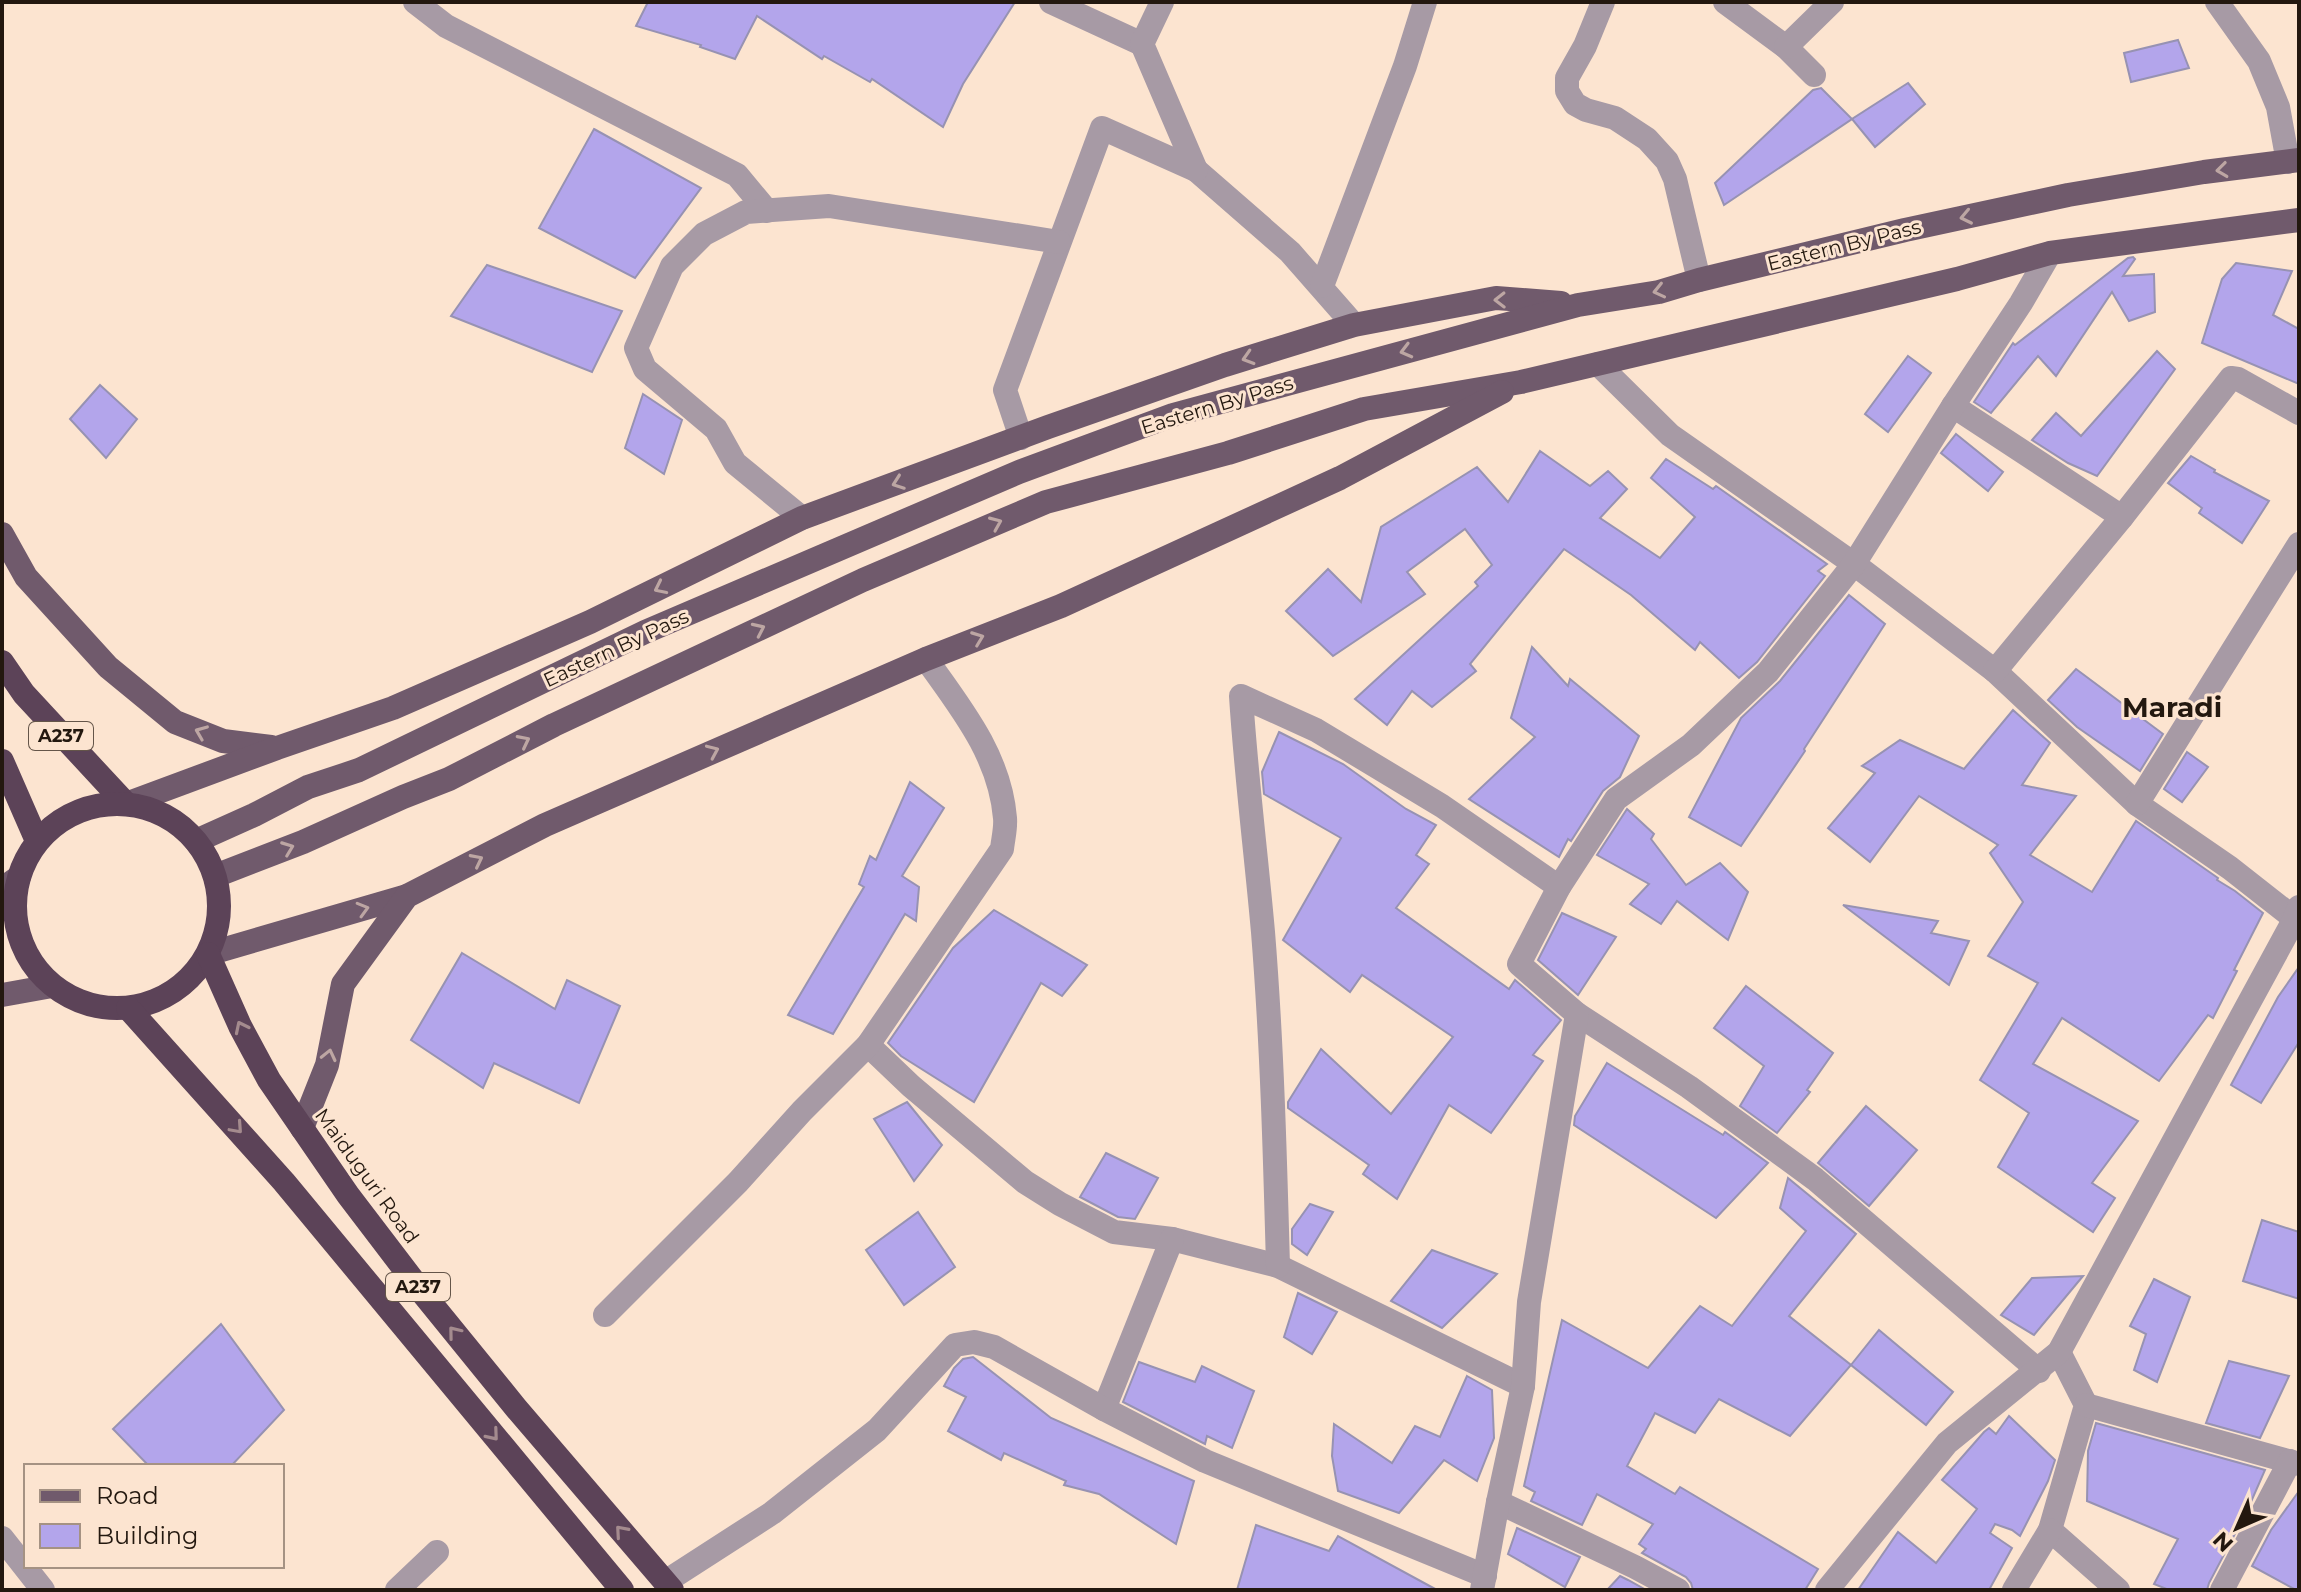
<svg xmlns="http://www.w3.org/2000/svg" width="2301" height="1592" viewBox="0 0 2301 1592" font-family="Montserrat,sans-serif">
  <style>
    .building { fill: #b3a5eb; stroke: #9792b2; stroke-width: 2 }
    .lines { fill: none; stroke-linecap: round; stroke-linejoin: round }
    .street { stroke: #a79aa5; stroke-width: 24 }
    .primary { stroke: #705a6c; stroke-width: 24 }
    .highway { stroke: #5c4358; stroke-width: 24 }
    .oneway { stroke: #bda6a3 }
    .oneway2 { stroke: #a48b8e }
    .labels { text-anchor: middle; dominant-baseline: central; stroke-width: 6; stroke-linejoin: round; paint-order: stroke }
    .shield { fill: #fce4d0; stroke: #645549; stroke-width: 2 }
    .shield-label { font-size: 18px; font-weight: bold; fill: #23180f }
    .street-label { font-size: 20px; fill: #23180f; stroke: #fce4d0 }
    .district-label { font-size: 28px; font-weight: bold; fill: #23180f; stroke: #fce4d0 }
  </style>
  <rect width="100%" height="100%" fill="#fce4d0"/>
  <g class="building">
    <polygon points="648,2 1015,2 963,84 943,127 872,79 870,82 824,56 822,59 757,16 735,59 700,47 701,45 636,26"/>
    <polygon points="2178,40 2189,68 2131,82 2124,53"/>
    <polygon points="1908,83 1925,104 1875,147 1852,119"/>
    <polygon points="1821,88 1852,119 1724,205 1715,183 1813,90"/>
    <polygon points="594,129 701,188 635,278 539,228"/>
    <polygon points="2133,257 2135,259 2123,276 2154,274 2155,312 2129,321 2112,292 2056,376 2038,356 1991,413 1974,402 2013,343 2015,345 2128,258"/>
    <polygon points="2236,263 2292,271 2273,315 2299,329 2299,384 2202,343 2222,279"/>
    <polygon points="487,265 622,311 592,372 451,316"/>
    <polygon points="2157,351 2175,369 2097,476 2068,463 2032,440 2056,413 2081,436"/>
    <polygon points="1908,356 1931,373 1888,432 1865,414"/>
    <polygon points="100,385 137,419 106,458 70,419"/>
    <polygon points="643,394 682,420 664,474 625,448"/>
    <polygon points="1956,434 2003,472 1988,491 1941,453"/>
    <polygon points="1540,451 1590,486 1608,471 1627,489 1600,518 1660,558 1695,517 1651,478 1666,459 1713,489 1716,486 1827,564 1818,571 1825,576 1757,662 1739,678 1700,642 1695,650 1631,595 1564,549 1470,664 1476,671 1432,707 1412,691 1387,725 1355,699 1478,586 1475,582 1492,565 1465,529 1407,572 1425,594 1333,656 1286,611 1328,569 1361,602 1381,527 1477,467 1508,502"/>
    <polygon points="2191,456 2215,470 2214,472 2269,501 2242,543 2199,513 2202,508 2168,483"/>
    <polygon points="1849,595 1885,624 1804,749 1805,751 1741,846 1689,817 1741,718 1780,681"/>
    <polygon points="1532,647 1568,686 1570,679 1639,736 1620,777 1603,791 1571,841 1568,839 1559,857 1469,799 1535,737 1511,718"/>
    <polygon points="2076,669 2163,734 2140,771 2077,727 2048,700"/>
    <polygon points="2013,710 2050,743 2022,785 2076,796 2030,855 2092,892 2136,821 2218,878 2217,880 2235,891 2263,913 2234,970 2237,971 2213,1018 2208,1015 2159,1081 2062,1018 2033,1064 2138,1121 2092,1183 2115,1198 2093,1232 1998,1167 2029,1113 1980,1080 2038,983 1988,956 2023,902 1990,853 1998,845 1919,796 1870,862 1828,828 1875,773 1862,766 1900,740 1964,769"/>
    <polygon points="1279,732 1343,764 1406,809 1436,825 1416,855 1429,864 1396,908 1509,989 1515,980 1561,1020 1533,1055 1543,1061 1491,1133 1449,1105 1397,1199 1363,1174 1369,1165 1288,1108 1288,1102 1321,1049 1391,1114 1453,1037 1362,975 1350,992 1283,940 1341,838 1264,794 1262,772"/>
    <polygon points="2187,752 2208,767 2182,802 2164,789"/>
    <polygon points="910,782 944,808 902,876 919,887 916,921 905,914 833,1034 788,1015 864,887 859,884 870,856 876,860"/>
    <polygon points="1627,809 1654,834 1651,839 1686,885 1720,863 1748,892 1728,940 1677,901 1661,924 1630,904 1649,884 1597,855"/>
    <polygon points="1843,905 1938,921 1931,933 1969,941 1949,985"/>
    <polygon points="994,910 1087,965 1062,996 1041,983 974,1102 901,1056 888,1043 953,948"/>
    <polygon points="1562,913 1616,937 1578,995 1538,960"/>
    <polygon points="462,953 555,1009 567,980 620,1006 579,1103 494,1063 483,1088 411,1040"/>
    <polygon points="2299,967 2299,1042 2261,1103 2231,1085 2278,997"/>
    <polygon points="1746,986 1833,1053 1807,1090 1810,1092 1777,1133 1740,1106 1764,1066 1714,1028"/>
    <polygon points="1607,1063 1723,1135 1725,1132 1768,1163 1716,1218 1574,1125 1575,1116"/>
    <polygon points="907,1102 942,1145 914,1181 874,1119"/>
    <polygon points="1866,1106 1917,1150 1869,1206 1818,1163"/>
    <polygon points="1106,1153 1158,1178 1135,1219 1118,1217 1080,1197"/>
    <polygon points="1788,1178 1856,1234 1789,1316 1851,1365 1790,1436 1719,1399 1695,1433 1655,1413 1627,1466 1675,1494 1680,1487 1818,1569 1805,1590 1693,1590 1691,1583 1686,1577 1642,1553 1646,1549 1639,1544 1653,1524 1597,1494 1582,1525 1531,1501 1535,1492 1524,1486 1562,1320 1648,1368 1700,1306 1732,1326 1806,1231 1780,1208"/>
    <polygon points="1310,1204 1333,1212 1307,1255 1292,1244 1292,1229"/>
    <polygon points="918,1212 955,1267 904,1305 866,1250"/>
    <polygon points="2262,1220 2299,1232 2299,1299 2243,1281"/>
    <polygon points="1432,1250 1497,1274 1442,1328 1391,1301"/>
    <polygon points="2083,1276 2034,1335 2001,1315 2032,1278"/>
    <polygon points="2154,1279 2190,1297 2157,1382 2134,1370 2146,1334 2130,1326"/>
    <polygon points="1298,1293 1337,1312 1312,1354 1284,1337"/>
    <polygon points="221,1324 284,1410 231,1466 149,1466 113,1429"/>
    <polygon points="1879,1330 1953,1392 1926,1425 1851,1365"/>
    <polygon points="973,1357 1051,1418 1194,1481 1176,1544 1099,1494 1064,1485 1066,1481 1004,1453 1001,1460 948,1431 966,1397 944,1386 954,1368 963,1359"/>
    <polygon points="2229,1361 2289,1376 2260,1438 2206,1423"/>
    <polygon points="1139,1362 1195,1382 1202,1366 1254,1391 1232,1448 1207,1436 1205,1444 1123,1402"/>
    <polygon points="1467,1376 1492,1390 1494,1438 1477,1481 1444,1460 1399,1513 1338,1491 1332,1456 1334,1424 1392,1463 1415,1426 1440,1437"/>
    <polygon points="2009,1416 2055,1460 2048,1481 2020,1536 2012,1530 1995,1524 1990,1533 2012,1548 1989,1590 1858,1590 1898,1532 1936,1563 1977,1509 1942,1480 1984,1432 1989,1428 1996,1434"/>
    <polygon points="2096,1423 2265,1470 2247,1511 2209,1583 2207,1590 2169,1590 2154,1584 2178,1539 2087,1501 2088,1451"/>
    <polygon points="2299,1491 2299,1590 2296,1590 2252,1566 2271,1530"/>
    <polygon points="1256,1525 1329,1551 1338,1536 1437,1590 1237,1590"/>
    <polygon points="1517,1528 1580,1557 1565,1587 1508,1554"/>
    <polygon points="1620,1576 1628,1580 1646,1590 1607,1590"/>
  </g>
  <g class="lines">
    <g class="street">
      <polyline points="415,2 446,26 737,175 767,211"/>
      <polyline points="1051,2 1142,44"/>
      <polyline points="1603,2 1585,46 1567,78 1567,91 1575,104 1586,110 1615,118 1647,139 1667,161 1675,179 1699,280"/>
      <polyline points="1725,2 1786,47 1814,75"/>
      <polyline points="2217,2 2259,61 2278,107 2288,162"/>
      <polyline points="1786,47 1832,2"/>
      <polyline points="1196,170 1290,252 1354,325"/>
      <polyline points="1322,286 1405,66 1425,2"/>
      <polyline points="1598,364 1670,435 1854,564 1995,671 2137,804 2230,868 2299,922"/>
      <polyline points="1953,406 2122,517"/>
      <polyline points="1021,438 1005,390 1102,128 1196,170 1142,44 1162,2"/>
      <polyline points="802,518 735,463 716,429 645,369 636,348 672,266 704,234 746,212 829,206 1059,242"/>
      <polyline points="1995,671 2122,517 2231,378 2238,379 2299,413"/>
      <polyline points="2137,804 2299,544"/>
      <polyline points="1577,1014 1689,1087 1815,1179 2039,1371"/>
      <polyline points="868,1045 911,1086 1025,1182 1060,1204 1114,1232 1172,1239 1278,1266 1523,1386"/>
      <path d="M1278,1266C1275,1155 1272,1044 1263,932C1256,853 1246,775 1241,696L1316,730L1442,806L1559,887"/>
      <path d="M605,1315L738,1182L802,1111L868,1045L1002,849C1003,839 1006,828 1005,818C1000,756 961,708 926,659"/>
      <polyline points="2059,1352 2086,1405 2050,1530 2118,1590"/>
      <polyline points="2086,1405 2299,1464"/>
      <polyline points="1104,1409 1172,1239"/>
      <polyline points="1498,1502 1635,1567 1678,1590"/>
      <polyline points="2,1538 43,1590"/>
      <polyline points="665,1582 772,1513 877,1430 955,1345 974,1342 994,1347 1104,1409 1205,1461 1485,1576"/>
      <polyline points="397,1590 437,1552"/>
      <polyline points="1482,1590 1498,1502 1523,1386 1529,1302 1577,1014 1519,964 1559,887 1616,799 1691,745 1768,672 1854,564 1953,406 2021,303 2050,253"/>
      <polyline points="1827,1590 1947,1443 2059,1352 2294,920 2299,907"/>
      <polyline points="2014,1590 2050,1530"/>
      <polyline points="2222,1590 2290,1461"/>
    </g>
    <g class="primary">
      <polyline points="2,534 26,577 108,667 175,722 223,741 271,747"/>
      <polyline points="126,804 277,748 393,708 590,622 802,518 1048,427 1225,365 1354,325 1496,298 1561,303"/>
      <polyline points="196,841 254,815 308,787 359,770 645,632 1019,472 1173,415 1578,305 1659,292 1699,280 1905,230 2068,195 2204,172 2299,160"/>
      <polyline points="215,876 303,842 403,797 449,779 554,725 863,580 1046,502 1228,453 1364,409 1521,382 1957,279 2050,253 2299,220"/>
      <polyline points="2,889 19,877"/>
      <polyline points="208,954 407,896"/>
      <polyline points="2,995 52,986"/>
      <polyline points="302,1128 327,1065 343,984 407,896 545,825 926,659 1061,606 1340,478 1502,392"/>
    </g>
    <g class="highway">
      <polyline points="2,662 24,694 126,804"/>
      <polyline points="2,761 37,841"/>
      <circle cx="117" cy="906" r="102"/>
      <polyline points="208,954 240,1026 269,1080 348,1195 425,1296 516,1408 672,1590"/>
      <polyline points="128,1008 284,1182 622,1590"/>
    </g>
  </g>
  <defs><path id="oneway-chevron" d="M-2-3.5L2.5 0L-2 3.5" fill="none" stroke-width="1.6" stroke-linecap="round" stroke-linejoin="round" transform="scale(2)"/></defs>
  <g class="oneway">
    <use href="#oneway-chevron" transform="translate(2222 170) rotate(173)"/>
    <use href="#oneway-chevron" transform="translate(1966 217) rotate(168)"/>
    <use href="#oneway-chevron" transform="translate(1659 291) rotate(167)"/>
    <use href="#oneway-chevron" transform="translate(1500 300) rotate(179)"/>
    <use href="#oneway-chevron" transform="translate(1406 351) rotate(165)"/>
    <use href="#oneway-chevron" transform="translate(1248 358) rotate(163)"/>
    <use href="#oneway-chevron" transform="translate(898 483) rotate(160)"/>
    <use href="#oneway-chevron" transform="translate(996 523) rotate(-23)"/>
    <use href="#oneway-chevron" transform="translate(660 588) rotate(154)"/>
    <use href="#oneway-chevron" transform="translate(759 629) rotate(-25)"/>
    <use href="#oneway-chevron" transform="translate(978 638) rotate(-21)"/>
    <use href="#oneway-chevron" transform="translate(201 732) rotate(-158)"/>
    <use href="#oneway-chevron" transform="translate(524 741) rotate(-27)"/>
    <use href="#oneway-chevron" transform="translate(713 751) rotate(-24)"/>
    <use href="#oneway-chevron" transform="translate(288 848) rotate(-21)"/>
    <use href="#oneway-chevron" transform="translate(477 860) rotate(-27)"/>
    <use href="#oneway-chevron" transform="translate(363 909) rotate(-16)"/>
    <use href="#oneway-chevron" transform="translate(329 1055) rotate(-77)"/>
  </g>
  <g class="oneway2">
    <use href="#oneway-chevron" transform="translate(241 1027) rotate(-116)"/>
    <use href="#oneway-chevron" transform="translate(237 1128) rotate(48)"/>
    <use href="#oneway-chevron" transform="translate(454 1332) rotate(-129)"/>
    <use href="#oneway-chevron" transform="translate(493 1435) rotate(50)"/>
    <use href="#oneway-chevron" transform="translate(621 1531) rotate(-131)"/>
  </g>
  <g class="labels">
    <g class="shield">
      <rect x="29" y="722" width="64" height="28" rx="6"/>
      <rect x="386" y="1273" width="64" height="28" rx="6"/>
    </g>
    <g class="shield-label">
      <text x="61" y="736">A237</text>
      <text x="418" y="1287">A237</text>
    </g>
    <g class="street-label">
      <text transform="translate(1844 245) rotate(-14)">Eastern By Pass</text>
      <text transform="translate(1217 405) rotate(-17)">Eastern By Pass</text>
      <text transform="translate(616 648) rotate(-25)">Eastern By Pass</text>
      <text transform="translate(367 1176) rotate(54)">Maiduguri Road</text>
    </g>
    <g class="district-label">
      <text x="2172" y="707">Maradi</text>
    </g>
  </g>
  <rect width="2301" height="1592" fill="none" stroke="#23180f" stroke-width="8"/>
  <rect x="24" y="1464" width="260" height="104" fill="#fce4d0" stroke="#a59283" stroke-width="2"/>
  <rect x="40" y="1490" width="40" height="12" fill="#705a6c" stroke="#a59283" stroke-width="2"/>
  <text x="96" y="1504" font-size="24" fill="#23180f">Road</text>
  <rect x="40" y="1524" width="40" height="24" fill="#b3a5eb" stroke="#a59283" stroke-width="2"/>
  <text x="96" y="1544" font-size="24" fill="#23180f">Building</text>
  <g transform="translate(2237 1528) rotate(225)" stroke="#fce4d0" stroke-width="6" paint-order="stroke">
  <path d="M0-6L14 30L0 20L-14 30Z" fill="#23180f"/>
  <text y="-12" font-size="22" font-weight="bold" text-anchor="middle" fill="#23180f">N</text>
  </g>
</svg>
